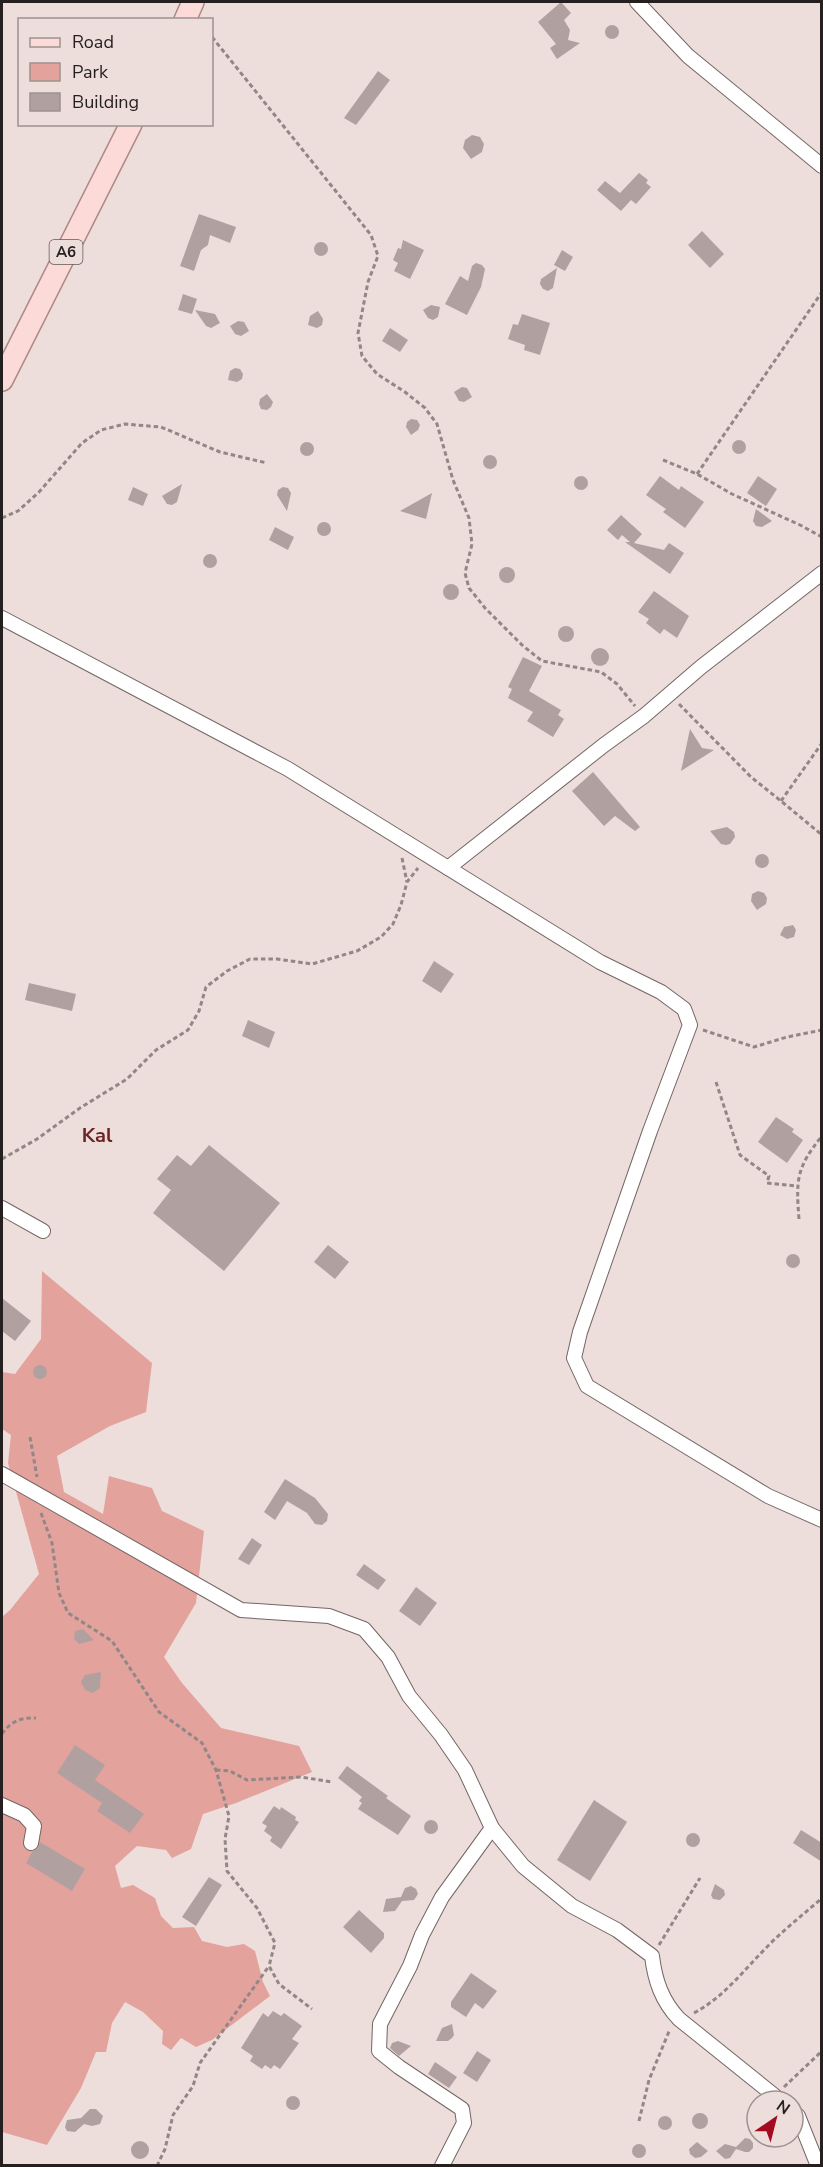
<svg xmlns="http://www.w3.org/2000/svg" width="823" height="2167" viewBox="0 0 823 2167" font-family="'Nunito Sans',sans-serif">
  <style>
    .green { fill: #e4a29d }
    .building { fill: #b0a1a0 }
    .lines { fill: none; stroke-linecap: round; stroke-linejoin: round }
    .minor-casing { stroke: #736665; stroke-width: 16 }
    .primary-casing { stroke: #ae8885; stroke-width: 24 }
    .path { stroke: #918786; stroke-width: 3; stroke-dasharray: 4.5 3; stroke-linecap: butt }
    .minor { stroke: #fff; stroke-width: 14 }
    .primary { stroke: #fbdad7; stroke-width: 21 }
    .labels { text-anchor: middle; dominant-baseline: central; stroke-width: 4.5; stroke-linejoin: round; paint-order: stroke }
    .shield { fill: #eddedc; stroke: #615858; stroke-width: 1.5 }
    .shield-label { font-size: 15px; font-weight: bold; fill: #251f1f }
    .quarter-label { font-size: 20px; font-weight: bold; fill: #692423; stroke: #eddedc }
  </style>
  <rect width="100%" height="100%" fill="#eddedc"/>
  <polygon class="green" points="42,1271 152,1363 146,1412 110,1426 57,1456 64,1492 103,1514 109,1476 152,1488 162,1511 204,1531 196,1603 164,1657 182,1683 221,1728 299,1746 312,1772 236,1803 203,1814 191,1849 172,1858 166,1850 137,1846 115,1866 121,1888 133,1885 155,1898 161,1916 173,1928 194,1927 202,1941 227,1947 244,1944 255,1951 263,1982 270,1996 212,2040 196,2047 181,2038 171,2050 162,2044 163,2031 143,2012 125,2002 112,2023 106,2052 96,2052 81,2088 47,2145 2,2132 2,1617 10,1610 39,1574 8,1463 11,1435 2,1429 2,1372 15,1374 41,1339"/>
  <g class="building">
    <polygon points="561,2 571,13 564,20 570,30 568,40 580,43 557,59 550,48 556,44 538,22"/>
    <circle cx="612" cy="32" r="7"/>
    <polygon points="378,71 390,80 356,125 344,118"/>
    <polygon points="472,135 480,137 484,144 482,152 471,159 463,148 465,140"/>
    <polygon points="639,173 648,180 646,183 651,187 636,204 631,200 621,211 597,190 605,181 620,193"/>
    <polygon points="199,214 236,227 230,243 210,235 208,245 201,250 194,271 180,266"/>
    <polygon points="702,231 724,254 710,268 688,245"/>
    <polygon points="403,240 424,250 410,279 394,271 398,263 393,260 398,248 401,249"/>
    <circle cx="321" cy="249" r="7"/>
    <polygon points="562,250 573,257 565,271 554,265"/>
    <polygon points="476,263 482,265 485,269 481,287 467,315 445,304 460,276 468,281 472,266"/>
    <polygon points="557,268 553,288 548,291 543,289 540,284 541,279"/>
    <polygon points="183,294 197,299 192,314 178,310"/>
    <polygon points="431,305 440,307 438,317 433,320 428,318 423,310"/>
    <polygon points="195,310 215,314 220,323 211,328 206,326"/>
    <polygon points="318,311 323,319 322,325 317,328 308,325 310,316"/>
    <polygon points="522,314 550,323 540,355 524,350 525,345 508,339 513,324 518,325"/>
    <polygon points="238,321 244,322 249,331 241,336 235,334 230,326"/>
    <polygon points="390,328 408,340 400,352 382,341"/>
    <polygon points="235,368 240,369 243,374 242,379 237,382 228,380 230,371"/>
    <polygon points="462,387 467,388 472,397 464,402 459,401 454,392"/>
    <polygon points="267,394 273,402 271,407 267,410 261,409 259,404 260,399"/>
    <polygon points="411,419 417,420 420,425 418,430 411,435 406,427 407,422"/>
    <circle cx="739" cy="447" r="7"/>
    <circle cx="307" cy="449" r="7"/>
    <circle cx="490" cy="462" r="7"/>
    <circle cx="581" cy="483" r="7"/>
    <polygon points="660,476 679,490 681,486 704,502 685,528 663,512 666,509 646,495"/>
    <polygon points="758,476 777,489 766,506 747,493"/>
    <polygon points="182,484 177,502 172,505 167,504 162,496"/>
    <polygon points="133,487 148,494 143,506 128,500"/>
    <polygon points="283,487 288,488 291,493 287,511 277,495 278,490"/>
    <polygon points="432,493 426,519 400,511"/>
    <polygon points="756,509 772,521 762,527 756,526 753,521"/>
    <polygon points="621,515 642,534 634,543 664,550 669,543 684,553 670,574 625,542 630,542 622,535 618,540 607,530"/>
    <circle cx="324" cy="529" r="7"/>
    <polygon points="275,527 294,537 288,550 269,540"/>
    <circle cx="210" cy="561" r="7"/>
    <circle cx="507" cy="575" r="8"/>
    <circle cx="451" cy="592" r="8"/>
    <polygon points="654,591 689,616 677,638 664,629 660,634 646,623 649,619 638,612"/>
    <circle cx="566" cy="634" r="8"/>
    <circle cx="600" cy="657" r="9"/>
    <polygon points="523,657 542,666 529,691 561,710 558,715 564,719 553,737 527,721 533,712 508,698 512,689 508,687"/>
    <polygon points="690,729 702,748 714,750 681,771"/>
    <polygon points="593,772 640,827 635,831 615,816 604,826 572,791"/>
    <polygon points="727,827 734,832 735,837 730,844 726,845 721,844 710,831"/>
    <circle cx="762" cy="861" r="7"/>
    <polygon points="758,891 764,893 767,898 766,904 757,910 751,901 752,894"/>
    <polygon points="793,925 796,930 794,937 787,939 780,935 784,927"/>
    <polygon points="434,961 454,974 441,993 422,981"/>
    <polygon points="29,983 76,994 72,1011 25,1000"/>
    <polygon points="248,1020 275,1032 269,1048 242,1036"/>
    <polygon points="776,1117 794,1129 792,1132 803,1140 787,1163 758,1142"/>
    <polygon points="209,1145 280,1203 224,1271 153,1213 171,1190 157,1179 177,1155 191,1166"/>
    <polygon points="328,1245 349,1262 335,1279 314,1262"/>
    <circle cx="793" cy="1261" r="7"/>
    <polygon points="2,1298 31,1321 15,1341 2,1331"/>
    <circle cx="40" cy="1372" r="7"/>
    <polygon points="285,1479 315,1498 328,1514 327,1521 322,1525 315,1524 307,1513 287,1501 275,1520 264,1512"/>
    <polygon points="252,1538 262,1545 249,1565 238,1559"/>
    <polygon points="364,1564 386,1580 378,1590 356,1575"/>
    <polygon points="416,1587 437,1603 420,1626 399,1611"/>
    <polygon points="83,1629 94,1640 79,1644 74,1639 75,1631"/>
    <polygon points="101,1672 100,1688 93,1693 85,1690 81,1682 85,1675"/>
    <polygon points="75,1745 105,1765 95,1780 144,1814 130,1833 97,1811 102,1803 57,1773"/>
    <polygon points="347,1766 388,1796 386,1798 411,1816 398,1835 358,1809 362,1803 359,1801 362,1797 338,1778"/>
    <polygon points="594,1800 627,1822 590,1881 557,1860"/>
    <polygon points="274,1806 280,1810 281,1807 296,1817 295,1820 299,1822 281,1849 270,1841 272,1837 264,1831 267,1826 262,1823"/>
    <circle cx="431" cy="1827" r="7"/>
    <polygon points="801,1830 822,1843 822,1862 793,1843"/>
    <circle cx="693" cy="1840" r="7"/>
    <polygon points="40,1842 85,1869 72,1891 26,1863 32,1852 38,1848"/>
    <polygon points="209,1877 222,1885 196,1926 182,1917"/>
    <polygon points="715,1884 724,1890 725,1895 720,1900 713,1899 711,1895"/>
    <polygon points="411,1886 416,1889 418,1894 414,1900 402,1901 395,1911 383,1912 386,1899 401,1897 405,1888"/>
    <polygon points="359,1910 384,1933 384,1938 371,1953 343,1927"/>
    <polygon points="471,1973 497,1991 483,2009 475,2003 466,2017 451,2007 451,2002"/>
    <polygon points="273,2011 281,2016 284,2013 302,2026 292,2039 299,2043 280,2069 274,2065 271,2069 265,2065 262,2069 250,2061 253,2056 241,2048 263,2013 268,2017"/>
    <polygon points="452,2024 454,2035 452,2038 448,2041 436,2041 442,2028"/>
    <polygon points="398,2041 411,2046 399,2056 390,2048 392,2043"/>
    <polygon points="477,2051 491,2060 477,2082 463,2073"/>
    <polygon points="435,2062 457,2077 449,2088 428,2074"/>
    <circle cx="293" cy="2103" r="7"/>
    <polygon points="90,2109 96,2109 103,2116 100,2124 92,2126 84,2124 75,2132 67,2131 65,2127 67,2120 81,2118"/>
    <circle cx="700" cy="2121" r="8"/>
    <circle cx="665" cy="2123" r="7"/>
    <polygon points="745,2138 750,2139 753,2143 753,2148 749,2152 745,2152 736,2149 730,2158 725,2159 716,2151 725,2144 736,2147"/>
    <circle cx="140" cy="2150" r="9"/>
    <polygon points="697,2142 708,2151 701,2157 695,2158 690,2154 689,2149"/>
    <circle cx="639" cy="2151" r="7"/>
  </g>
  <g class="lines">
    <defs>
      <g id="minor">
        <polyline points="637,2 688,56 822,166"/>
        <polyline points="2,618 288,769 600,962 661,992 684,1009 690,1025 650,1131 580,1332 574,1358 587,1386 768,1496 822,1520"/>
        <polyline points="448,868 604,745 644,716 701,667 822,573"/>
        <polyline points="2,1208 43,1231"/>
        <path d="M2,1474L241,1610L329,1616L364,1629L388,1657L409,1696L441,1735L465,1770L492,1828L523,1866L572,1906L617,1930L652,1956C655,1981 662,2001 679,2019L781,2101"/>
        <polyline points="2,1805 24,1815 34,1826 31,1843"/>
        <polyline points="793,2112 798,2116 818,2166"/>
        <polyline points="442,2166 464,2123 462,2109 399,2067 379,2051 380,2024 410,1966 422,1935 442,1897 492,1828"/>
      </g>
      <g id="primary">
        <polyline points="185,20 193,2"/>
        <polyline points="2,380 131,124"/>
      </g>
    </defs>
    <use href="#minor" class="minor-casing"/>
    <use href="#primary" class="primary-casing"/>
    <g class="path">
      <polyline points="212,37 371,235 378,256 368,282 358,333 362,356 377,374 405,392 425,408 437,424 453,480 469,518 472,544 465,573 469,588 485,608 522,645 542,661 601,672 617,684 635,706"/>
      <polyline points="663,460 697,474 732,494 800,525 822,537"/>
      <polyline points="697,474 822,292"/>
      <polyline points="2,518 18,511 39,492 82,443 101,430 125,424 161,427 220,452 267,463"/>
      <polyline points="679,704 751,777 781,801 822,835"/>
      <polyline points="781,801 822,743"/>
      <polyline points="402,858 407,882"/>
      <polyline points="703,1030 754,1047 787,1037 822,1030"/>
      <polyline points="716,1082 740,1155 769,1176 767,1183 796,1186"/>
      <polyline points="2,1159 37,1139 80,1108 127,1079 156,1050 188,1030 199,1011 206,987 227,971 250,959 277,959 312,964 357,951 381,937 393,924 401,905 407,882 418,868"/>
      <path d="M799,1219C796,1180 796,1168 822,1136"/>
      <polyline points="30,1437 37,1477"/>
      <polyline points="41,1513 52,1543 59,1593 68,1613 112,1641 159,1712 202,1743 216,1770 229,1816 225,1839 227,1871 257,1908 275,1943 269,1966 279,1984 312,2009"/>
      <path d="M2,1734C10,1722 21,1717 36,1718"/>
      <polyline points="216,1770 230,1771 247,1780 301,1777 332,1782"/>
      <polyline points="659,1945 700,1878"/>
      <path d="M694,2013C724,1997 743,1971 766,1948C783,1930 803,1915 822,1898"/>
      <polyline points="784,2087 822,2051"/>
      <polyline points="639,2121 649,2080 670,2029"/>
      <polyline points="157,2166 165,2149 173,2115 193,2086 200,2063 269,1966"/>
    </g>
    <use href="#minor" class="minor"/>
    <use href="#primary" class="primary"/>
  </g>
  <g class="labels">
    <rect class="shield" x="49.5" y="240" width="33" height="24" rx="4.5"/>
    <g class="shield-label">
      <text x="66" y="252">A6</text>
    </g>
    <g class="quarter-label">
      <text x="97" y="1135">Kal</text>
    </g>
  </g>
  <rect width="823" height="2167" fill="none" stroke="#251f1f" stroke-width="6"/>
  <rect x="18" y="18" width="195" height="108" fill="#eddedc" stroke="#9d9290" stroke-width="1.5"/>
  <rect x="30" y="38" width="30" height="9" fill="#fbdad7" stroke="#9d9290" stroke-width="1.5"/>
  <text x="72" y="48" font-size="18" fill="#251f1f">Road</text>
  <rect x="30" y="63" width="30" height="18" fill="#e4a29d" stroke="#9d9290" stroke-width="1.5"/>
  <text x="72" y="78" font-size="18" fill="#251f1f">Park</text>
  <rect x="30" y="93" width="30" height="18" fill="#b0a1a0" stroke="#9d9290" stroke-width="1.5"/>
  <text x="72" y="108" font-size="18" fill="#251f1f">Building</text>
  <g transform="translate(775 2119) rotate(35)"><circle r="28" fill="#eddedc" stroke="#9d9290" stroke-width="1.5"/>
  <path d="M0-4.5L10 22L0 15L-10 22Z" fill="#a50b1e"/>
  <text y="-9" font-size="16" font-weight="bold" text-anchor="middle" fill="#251f1f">N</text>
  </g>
</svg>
